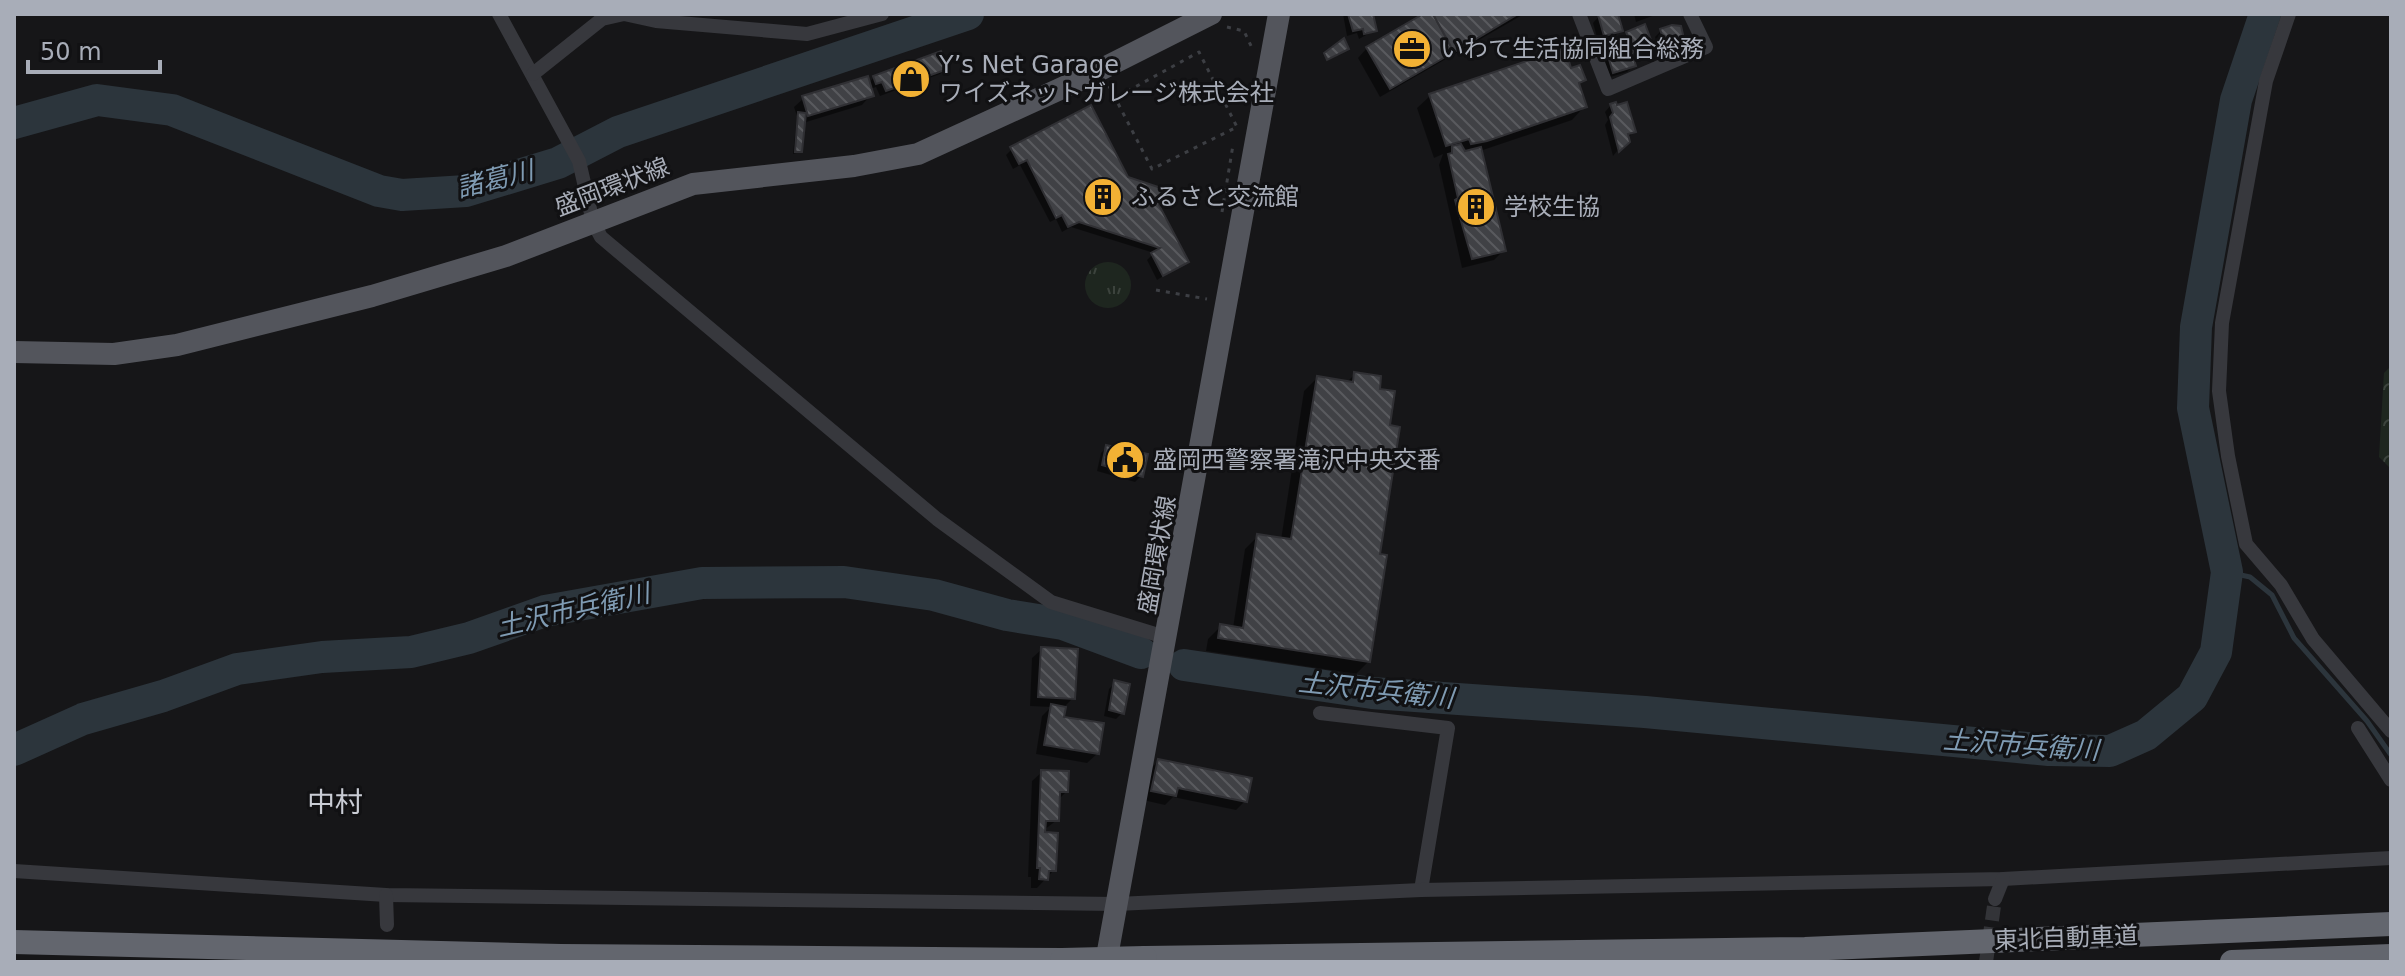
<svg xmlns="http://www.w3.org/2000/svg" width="2405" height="976" viewBox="0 0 2405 976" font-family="'DejaVu Sans','Noto Sans JP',sans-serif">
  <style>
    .grass { fill: url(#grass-tufts) }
    .forest { fill: url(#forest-crowns) }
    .shadow { fill: #0007 }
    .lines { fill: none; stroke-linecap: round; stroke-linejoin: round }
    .stream { stroke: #2c353c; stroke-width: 5 }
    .river { stroke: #2c353c; stroke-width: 32 }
    .building { fill: url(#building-back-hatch); stroke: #303034; stroke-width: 2 }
    .minor-tunnel { stroke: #333438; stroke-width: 14; stroke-dasharray: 14 7; stroke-linecap: butt }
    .path { stroke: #3d3f44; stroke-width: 3; stroke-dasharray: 4 6; stroke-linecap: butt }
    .minor { stroke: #37383d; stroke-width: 14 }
    .primary { stroke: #53555c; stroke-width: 22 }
    .motorway { stroke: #63666e; stroke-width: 24 }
    .motorway-bridge { stroke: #63666e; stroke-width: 24 }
    .labels { text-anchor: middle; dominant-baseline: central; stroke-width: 6; stroke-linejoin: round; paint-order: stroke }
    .poi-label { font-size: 24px; fill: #a8adb8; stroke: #111113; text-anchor: start }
    .street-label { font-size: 24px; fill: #a8adb8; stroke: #111113 }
    .water-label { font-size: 26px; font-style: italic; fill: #7f9bb3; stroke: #111113 }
    .quarter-label { font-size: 28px; fill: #c9ccd4; stroke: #111113 }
  </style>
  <defs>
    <pattern id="grass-tufts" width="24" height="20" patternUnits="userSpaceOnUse" patternTransform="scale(2)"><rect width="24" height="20" fill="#1e261f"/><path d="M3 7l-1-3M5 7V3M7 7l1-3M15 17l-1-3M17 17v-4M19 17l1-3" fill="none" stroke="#3c433d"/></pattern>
    <pattern id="forest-crowns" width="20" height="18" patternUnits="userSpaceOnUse" patternTransform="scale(2)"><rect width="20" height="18" fill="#1e261f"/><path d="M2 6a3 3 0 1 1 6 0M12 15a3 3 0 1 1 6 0" fill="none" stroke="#3c433d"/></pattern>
    <pattern id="building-back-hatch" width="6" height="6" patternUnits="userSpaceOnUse" patternTransform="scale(2)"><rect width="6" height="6" fill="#404145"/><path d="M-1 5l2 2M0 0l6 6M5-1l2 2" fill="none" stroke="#595a5e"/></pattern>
  </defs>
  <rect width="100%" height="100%" fill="#161618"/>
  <circle class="grass" cx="1108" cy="285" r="23"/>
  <polygon class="forest" points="2391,366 2391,469 2379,457 2384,373"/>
  <g class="shadow">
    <polygon points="1343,14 1364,14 1375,30 1359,39 1357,33 1347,36"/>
    <polygon points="1427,14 1524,14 1380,97 1358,58 1367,48"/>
    <polygon points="1616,14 1621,30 1615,36 1598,41 1593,23 1599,16"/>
    <polygon points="1634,14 1658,14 1636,22"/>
    <polygon points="1661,31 1684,46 1678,52 1661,57 1655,37"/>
    <polygon points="1628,33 1652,47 1631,59 1633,66 1627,72 1607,78 1601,56 1607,50 1624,46 1622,39"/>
    <polygon points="946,68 940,74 880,96 876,87 870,89 871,95 862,105 803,123 800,152 793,154 797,116 794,107 804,98 868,84 874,77"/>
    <polygon points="1570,70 1584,80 1577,86 1584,107 1572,120 1480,151 1504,250 1494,260 1462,268 1439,165 1443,154 1434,158 1417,108 1430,96"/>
    <polygon points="1611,105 1634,131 1613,156 1605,125 1608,120 1605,112"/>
    <polygon points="1012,149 1127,179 1157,205 1186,262 1157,280 1147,260 1154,253 1071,227 1062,232 1056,219 1050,222 1020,165 1013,169 1006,155"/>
    <polygon points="1355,374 1377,390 1388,427 1369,661 1356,674 1206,651 1208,639 1221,626 1233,628 1245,549 1258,536 1281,540 1304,391 1317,378 1346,383"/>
    <polygon points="1107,447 1141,476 1135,482 1097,471 1101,453"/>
    <polygon points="1042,649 1073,698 1064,707 1062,718 1097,754 1087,763 1036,754 1042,716 1051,707 1030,706 1032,658"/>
    <polygon points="1115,683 1122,713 1116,719 1104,716 1109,689"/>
    <polygon points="1158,761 1245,801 1236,810 1173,797 1165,805 1143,800 1149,771"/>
    <polygon points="1042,772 1066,792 1058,800 1057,820 1044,830 1054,870 1037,888 1031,888 1031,877 1028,877 1032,781"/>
  </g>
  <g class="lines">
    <polyline class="stream" points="2227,572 2250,577 2272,595 2294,638 2367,721 2391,755"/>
    <g class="river">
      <polyline points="14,123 97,100 172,110 379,191 402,195 466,191 558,163 618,132 968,14"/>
      <polyline points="1184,665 1372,693 1645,712 2049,750 2110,751 2146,735 2192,697 2216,652 2227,572 2193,408 2196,327 2236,100 2265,14"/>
      <polyline points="14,750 83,719 163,696 237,669 322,657 411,652 469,638 545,611 702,583 844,582 934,595 1007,615 1063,624 1141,653"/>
    </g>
  </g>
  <g class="building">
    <polygon points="1348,14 1373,14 1377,31 1364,34 1363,29 1353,31"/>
    <polygon points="1423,14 1433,14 1454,52 1390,89 1366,47"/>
    <polygon points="1433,14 1518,14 1454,52"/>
    <polygon points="1618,14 1623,31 1604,36 1598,15"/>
    <polygon points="1645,24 1654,48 1635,55 1626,32"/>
    <polygon points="1672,25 1681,26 1686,47 1667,52 1660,29"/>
    <polygon points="1344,38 1349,49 1327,60 1324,53"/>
    <polygon points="1623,44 1625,52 1631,50 1636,66 1613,73 1606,49"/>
    <polygon points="1565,48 1571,68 1580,65 1586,80 1579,83 1587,107 1487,141 1471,144 1469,139 1446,146 1429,94"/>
    <polygon points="941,51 948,69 886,91 882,82 876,84 873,76"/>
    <polygon points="868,76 874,96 808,116 802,96"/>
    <polygon points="1616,102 1617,105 1627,102 1636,132 1628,134 1630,142 1619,152 1610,117 1613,113 1610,104"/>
    <polygon points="1091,105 1128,177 1164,189 1159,205 1189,262 1163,276 1151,253 1160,248 1079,222 1068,227 1062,215 1056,218 1027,160 1019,164 1010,147"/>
    <polygon points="798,112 806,113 802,152 795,152"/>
    <polygon points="1461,144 1465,151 1481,147 1506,251 1472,259 1455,200 1458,198 1448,154 1452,153 1452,146"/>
    <polygon points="1354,372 1381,376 1380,389 1395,391 1390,425 1400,427 1380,554 1387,555 1370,662 1218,638 1220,624 1243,628 1257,534 1291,539 1317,376 1353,382"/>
    <polygon points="1106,445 1148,454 1143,477 1102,465"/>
    <polygon points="1041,647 1078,649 1075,699 1038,697"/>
    <polygon points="1114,680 1130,684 1124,714 1109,710"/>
    <polygon points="1051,704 1066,707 1064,717 1104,723 1099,754 1044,745"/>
    <polygon points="1158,759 1252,778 1247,802 1178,788 1176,796 1151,791"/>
    <polygon points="1041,770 1069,771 1068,792 1060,792 1059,821 1046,821 1045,832 1058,833 1056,871 1049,871 1048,880 1039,879 1040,868 1037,868"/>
  </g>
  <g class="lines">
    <polyline class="minor-tunnel" points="1986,962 1995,899"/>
    <g class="path">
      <polyline points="1227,27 1244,31 1252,48"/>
      <polyline points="1109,86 1152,169 1237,127 1199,52 1115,98"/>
      <polyline points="1222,212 1233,145"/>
      <polyline points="1156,290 1207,299"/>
    </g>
    <g class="minor">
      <polyline points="499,14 579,161 593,222 601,237 937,519 1051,602 1168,638"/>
      <polyline points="1579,14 1608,89 1706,47 1690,14"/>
      <polyline points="2289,14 2266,81 2222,323 2219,391 2228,456 2246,544 2281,585 2313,639 2391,731"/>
      <polyline points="533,74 602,19 624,14 656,21 807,34 882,14"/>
      <polyline points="1320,713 1448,728 1421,890"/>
      <polyline points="2358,728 2391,780"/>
      <polyline points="14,871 386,895 1117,904 1421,890 2003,879 2391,858"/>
      <polyline points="386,895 387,925"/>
      <polyline points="1995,899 2003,879"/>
    </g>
    <g class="primary">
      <polyline points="14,352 114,354 177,345 372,296 506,256 693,184 854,166 918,154 1084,78 1211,14"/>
      <polyline points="1106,962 1279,14"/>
    </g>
    <g class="motorway">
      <polyline points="14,942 561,956 1062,960"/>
      <polyline points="1145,958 1805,949 2391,924"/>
      <polyline points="2232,962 2391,956"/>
    </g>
    <polyline class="motorway-bridge" points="1062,960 1145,958"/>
  </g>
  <defs>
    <symbol id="office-disc" viewBox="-11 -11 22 22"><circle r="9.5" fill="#f2b134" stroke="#111113"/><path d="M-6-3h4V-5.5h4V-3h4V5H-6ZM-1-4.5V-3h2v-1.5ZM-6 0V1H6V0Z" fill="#111"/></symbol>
    <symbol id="shop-disc" viewBox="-11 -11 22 22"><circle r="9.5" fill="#f2b134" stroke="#111113"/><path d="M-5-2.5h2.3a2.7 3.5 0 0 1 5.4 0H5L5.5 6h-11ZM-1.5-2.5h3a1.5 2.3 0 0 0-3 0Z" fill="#111"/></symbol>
    <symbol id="building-disc" viewBox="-11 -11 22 22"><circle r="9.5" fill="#f2b134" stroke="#111113"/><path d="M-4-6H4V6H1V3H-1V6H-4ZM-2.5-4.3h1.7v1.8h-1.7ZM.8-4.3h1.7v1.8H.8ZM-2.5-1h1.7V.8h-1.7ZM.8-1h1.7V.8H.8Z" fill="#111"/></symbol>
    <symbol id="civic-disc" viewBox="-11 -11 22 22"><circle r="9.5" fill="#f2b134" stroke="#111113"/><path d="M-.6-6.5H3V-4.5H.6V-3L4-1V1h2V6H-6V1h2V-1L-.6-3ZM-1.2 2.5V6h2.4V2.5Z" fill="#111"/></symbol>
  </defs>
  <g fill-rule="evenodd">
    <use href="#office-disc" x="1390" y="27" width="44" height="44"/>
    <use href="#shop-disc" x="889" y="57" width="44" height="44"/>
    <use href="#building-disc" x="1081" y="175" width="44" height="44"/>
    <use href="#building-disc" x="1454" y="185" width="44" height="44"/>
    <use href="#civic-disc" x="1103" y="438" width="44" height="44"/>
  </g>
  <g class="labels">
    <g class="poi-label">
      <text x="1440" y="49">いわて生活協同組合総務</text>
      <text x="939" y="65">Y’s Net Garage<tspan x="939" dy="28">ワイズネットガレージ株式会社</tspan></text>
      <text x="1131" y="197">ふるさと交流館</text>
      <text x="1504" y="207">学校生協</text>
      <text x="1153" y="460">盛岡西警察署滝沢中央交番</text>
    </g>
    <g class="street-label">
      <text transform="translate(612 187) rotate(-21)">盛岡環状線</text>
      <text transform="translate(1157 555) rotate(-80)">盛岡環状線</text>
      <text transform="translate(2066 938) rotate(-2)">東北自動車道</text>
    </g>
    <g class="water-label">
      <text transform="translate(495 179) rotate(-14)">諸葛川</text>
      <text transform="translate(573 610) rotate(-13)">土沢市兵衛川</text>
      <text transform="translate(1376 690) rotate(6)">土沢市兵衛川</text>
      <text transform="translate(2021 745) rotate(4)">土沢市兵衛川</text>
    </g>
    <g class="quarter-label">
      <text x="335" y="802">中村</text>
    </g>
  </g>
  <rect width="2405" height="976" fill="none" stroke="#a8adb8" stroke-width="32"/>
  <path d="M28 60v12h132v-12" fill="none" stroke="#a8adb8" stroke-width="4"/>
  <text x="40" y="60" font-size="24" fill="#a8adb8" stroke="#111113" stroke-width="6" paint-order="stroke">50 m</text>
</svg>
